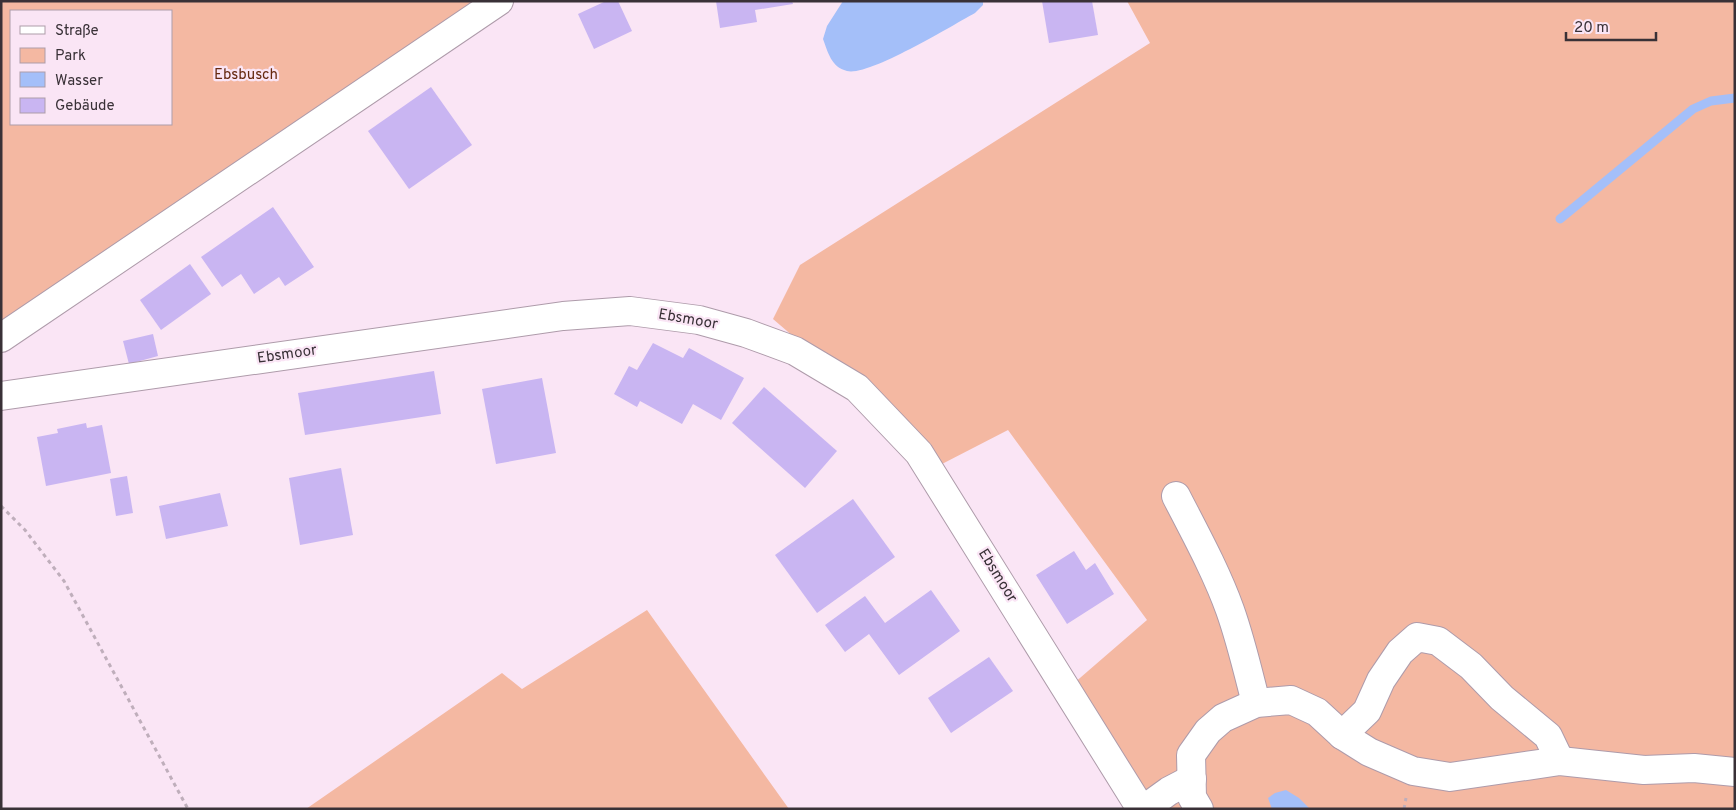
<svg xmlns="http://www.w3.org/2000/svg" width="1736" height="810" viewBox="0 0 1736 810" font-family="Overpass,sans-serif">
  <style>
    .green { fill: #f4b8a2; fill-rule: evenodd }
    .water { fill: #a4bff9 }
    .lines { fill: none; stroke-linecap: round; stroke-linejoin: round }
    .stream { stroke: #a4bff9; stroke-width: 9 }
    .building { fill: #c9b5f2 }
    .minor-casing { stroke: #ae9baa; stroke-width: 30 }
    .path { stroke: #bfaebb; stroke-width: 3; stroke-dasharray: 4 4; stroke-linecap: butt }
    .minor { stroke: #fff; stroke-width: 28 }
    .labels { text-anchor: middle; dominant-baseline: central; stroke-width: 4.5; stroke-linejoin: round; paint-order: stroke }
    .park-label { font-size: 15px; fill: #662910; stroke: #fae5f5 }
    .street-label { font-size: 15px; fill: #393137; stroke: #fae5f5 }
  </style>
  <rect width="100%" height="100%" fill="#fae5f5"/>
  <g class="green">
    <path d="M1,1H485L1,333ZM11,11H171V124H11Z"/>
    <polygon points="1127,1 1735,1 1735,809 1150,809 1073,684 1147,620 1008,430 942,464 773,319 800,265 1150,43"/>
    <polygon points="647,610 789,809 306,809 502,673 522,689"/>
  </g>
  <g class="water">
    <path d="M843,1H983V5L975,13C953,25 868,77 847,71C831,67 828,52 823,39L827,26Z"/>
    <polygon points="1286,790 1299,798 1310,809 1272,809 1268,798 1275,793"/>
  </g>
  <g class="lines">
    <polyline class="stream" points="1560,219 1693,109 1711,101 1735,98"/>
  </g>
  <g class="building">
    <polygon points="606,1 618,1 632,31 594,49 578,14"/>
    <polygon points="716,1 792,1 793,4 755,10 757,22 720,28"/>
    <polygon points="1042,1 1092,1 1098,35 1049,43"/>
    <polygon points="431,87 472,145 409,189 368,131"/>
    <polygon points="273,207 314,267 285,286 279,277 254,294 241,274 222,287 201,257"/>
    <polygon points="190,264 211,294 161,330 140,300"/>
    <polygon points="153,334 158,356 129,364 123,341"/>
    <polygon points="653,343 683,358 689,348 744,378 721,420 693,404 682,424 640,401 637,407 614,394 629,366 637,370"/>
    <polygon points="434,371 441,414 305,435 298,393"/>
    <polygon points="542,378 556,453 496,464 482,389"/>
    <polygon points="764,387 837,451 805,488 732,423"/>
    <polygon points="86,423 87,428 102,425 111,473 46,486 37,437 58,433 57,429"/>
    <polygon points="341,468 353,535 300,545 289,478"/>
    <polygon points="127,476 133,513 116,516 110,479"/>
    <polygon points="220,493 228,526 166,539 159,506"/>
    <polygon points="853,499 895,557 817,613 775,555"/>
    <polygon points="1074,551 1086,570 1095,563 1114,594 1067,624 1036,575"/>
    <polygon points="931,590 960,631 899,675 869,634 845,652 825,625 865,596 885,623"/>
    <polygon points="989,657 1013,691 951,733 928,698"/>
  </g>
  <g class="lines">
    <defs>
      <g id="minor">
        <polyline points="1,338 499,1"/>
        <polyline points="1,396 563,316 630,311 699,320 746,333 795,351 857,388 919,453 1141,809"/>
        <path d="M1176,496C1195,533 1216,571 1230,610C1241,641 1248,672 1256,703"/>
        <polyline points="1342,735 1367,711 1381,680 1400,652 1417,637 1438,641 1471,666 1502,698 1548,736 1560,761"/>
        <polyline points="1144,809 1169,791 1192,779"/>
        <polyline points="1199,809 1192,797 1191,755 1208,731 1223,718 1256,703 1291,700 1317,712 1342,735 1369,752 1413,771 1450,777 1560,761 1644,770 1694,768 1735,772"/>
      </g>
    </defs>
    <use href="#minor" class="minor-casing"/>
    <g class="path">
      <polyline points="1,506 25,530 64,581 188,809"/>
      <polyline points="1404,809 1406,798"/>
    </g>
    <use href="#minor" class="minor"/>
  </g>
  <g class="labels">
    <g class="park-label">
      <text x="246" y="75">Ebsbusch</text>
    </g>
    <g class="street-label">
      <text transform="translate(688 320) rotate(10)">Ebsmoor</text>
      <text transform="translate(287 355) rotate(-8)">Ebsmoor</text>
      <text transform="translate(997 576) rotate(58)">Ebsmoor</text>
    </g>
  </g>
  <rect width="1736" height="810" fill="none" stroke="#393137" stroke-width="5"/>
  <rect x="10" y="10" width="162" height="115" fill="#fae5f5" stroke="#ad9da9"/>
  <rect x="20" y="26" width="25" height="8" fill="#ffffff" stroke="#ad9da9"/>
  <text x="55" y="35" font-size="15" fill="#393137">Straße</text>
  <rect x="20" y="48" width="25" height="15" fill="#f4b8a2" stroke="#ad9da9"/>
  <text x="55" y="60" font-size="15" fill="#393137">Park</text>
  <rect x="20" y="72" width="25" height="15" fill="#a4bff9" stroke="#ad9da9"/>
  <text x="55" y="85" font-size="15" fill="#393137">Wasser</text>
  <rect x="20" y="98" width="25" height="15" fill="#c9b5f2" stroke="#ad9da9"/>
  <text x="55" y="110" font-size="15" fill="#393137">Gebäude</text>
  <path d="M1566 32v8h90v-8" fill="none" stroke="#393137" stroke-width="2.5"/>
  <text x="1574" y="32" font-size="15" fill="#393137" stroke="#fae5f5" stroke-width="4" paint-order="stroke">20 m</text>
</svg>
